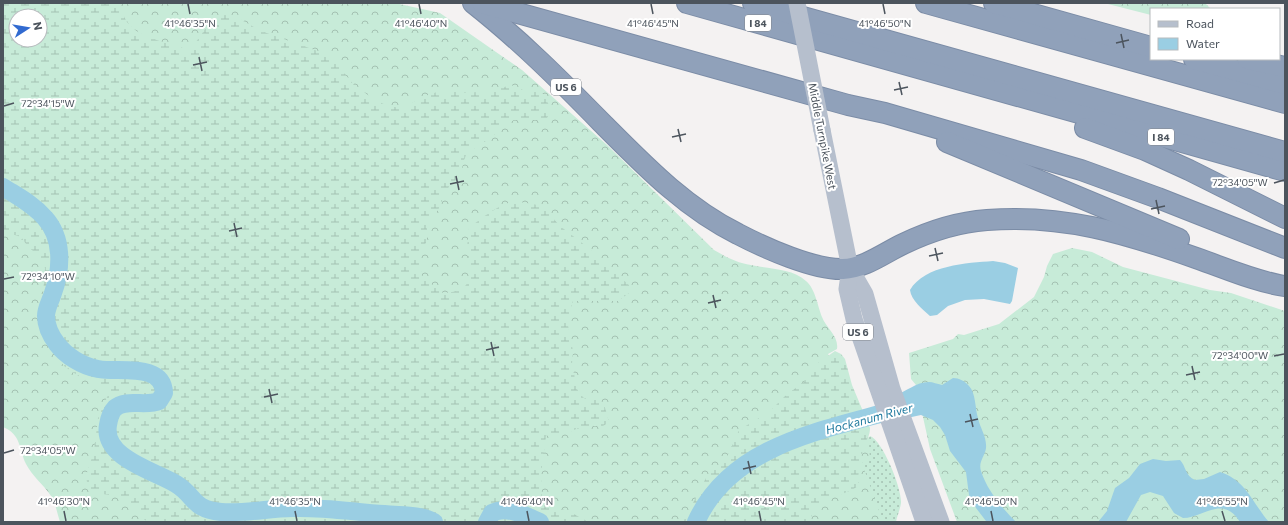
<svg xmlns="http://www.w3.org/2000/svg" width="1288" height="525" viewBox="0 0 1288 525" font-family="Commissioner,sans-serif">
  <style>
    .grass { fill: url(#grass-dots) }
    .forest { fill: url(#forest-crowns); fill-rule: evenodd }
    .wetland { fill: url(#wetland-marsh); fill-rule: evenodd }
    .water { fill: #9acee3 }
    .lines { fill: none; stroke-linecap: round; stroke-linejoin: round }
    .river { stroke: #9acee3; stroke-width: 18 }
    .motorway-casing { stroke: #7b8ca6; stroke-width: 22 }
    .primary { stroke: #b6bfcd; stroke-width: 17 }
    .motorway { stroke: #90a1ba; stroke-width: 20 }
    .primary-bridge { stroke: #b6bfcd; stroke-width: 17 }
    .ticks { fill: none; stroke: #4c545d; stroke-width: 1.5 }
    .labels { text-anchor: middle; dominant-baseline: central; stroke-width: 4; stroke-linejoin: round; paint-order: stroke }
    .shield { fill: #fff; stroke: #82878e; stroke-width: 1 }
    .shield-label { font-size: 10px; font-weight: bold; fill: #4c545d }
    .street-label { font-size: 11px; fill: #4c545d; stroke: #fff }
    .water-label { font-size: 12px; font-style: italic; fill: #1e799e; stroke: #fff }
    .ticks-label { font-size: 10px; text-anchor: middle; fill: #4c545d; stroke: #fff; stroke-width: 4; stroke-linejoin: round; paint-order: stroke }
  </style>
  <defs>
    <pattern id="grass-dots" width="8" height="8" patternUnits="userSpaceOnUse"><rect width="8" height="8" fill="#c7ebd8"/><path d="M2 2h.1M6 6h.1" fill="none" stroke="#a4c1b2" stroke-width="1.8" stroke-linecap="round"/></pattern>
    <pattern id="forest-crowns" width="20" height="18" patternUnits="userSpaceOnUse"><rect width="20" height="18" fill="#c7ebd8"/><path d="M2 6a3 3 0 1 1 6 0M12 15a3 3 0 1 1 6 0" fill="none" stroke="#a4c1b2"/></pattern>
    <pattern id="wetland-marsh" width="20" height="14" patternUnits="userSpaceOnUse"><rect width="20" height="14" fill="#c7ebd8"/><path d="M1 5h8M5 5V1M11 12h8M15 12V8" fill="none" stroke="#a4c1b2"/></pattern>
  </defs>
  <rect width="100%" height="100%" fill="#f4f2f2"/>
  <path class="grass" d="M870,436C883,441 902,489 901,503C900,510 897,516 896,522H810Z"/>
  <g class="forest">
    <path d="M3,3H395L440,13L522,70L607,145L714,250C726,257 737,263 751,265C768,269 792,268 806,281C815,288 818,307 822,317C826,328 839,336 837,349L828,354L868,432L870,460L862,463L883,522H60C57,513 56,504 51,496C44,485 32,476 26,464C19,449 21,434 3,427ZM16,16H40V40H16Z"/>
    <polygon points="1104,3 1205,3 1211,9 1151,9 1151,15"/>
    <polygon points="1072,248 1092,252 1123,267 1210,290 1231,293 1285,311 1285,522 957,522 930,449 916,385 911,379 909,353 953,339 958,334 964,335 999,324 1034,297 1044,277 1047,266 1053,254"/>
  </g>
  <g class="wetland">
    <path d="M3,3H121C123,39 162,39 188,50C199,41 204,29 213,18L225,15L238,18L261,31L329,55L354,85L375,100L388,106L401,108L425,96L437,92L450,90L463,93L492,91L511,85L523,90H537L543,94L549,105L550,113L547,118L541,120H514L508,123L489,139L467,153L464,160L461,172L458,178L444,192L441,205L427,227V240L419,258L422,277L443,293C477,292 469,273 467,249C467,242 469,235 469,228C479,220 502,202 514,202C523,202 533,204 542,206L560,226L586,246L630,286L629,293L618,301H573L567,320L573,351L572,364L577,389L580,394L585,399H599L604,404L609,422L603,426H583L565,434L553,433L546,436L541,474L542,500C550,506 556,507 565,510C574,513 581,519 590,522H148C137,516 132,504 122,499C111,493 99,496 88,488L86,476L94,451L98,418L108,395L106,389L101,385L80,377L64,366L47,344L41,320L45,268L40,256L29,248L21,237L15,235H3ZM16,16H40V40H16Z"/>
    <path d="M835,351L841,354L845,359L852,385L870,428C870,437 866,439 864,446C860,460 858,472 858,486C839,500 815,493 810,522H683L706,478L728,455L739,430L769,412L784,397L806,380L818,363Z"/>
  </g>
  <g class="water">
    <path d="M993,261L1005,263L1018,268L1012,301L1010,304L984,299L965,300L948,306L937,315L930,316C923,310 911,300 910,290C925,265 967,263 993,261Z"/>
    <path d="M953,378C959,378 965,381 969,386C976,393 975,409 978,418C980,428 987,437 986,448C985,456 978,462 981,471C987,490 1002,508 1016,522H987L986,521L976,508L969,495L966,472L950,451L945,435L940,427L933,420L921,415L907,418L895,395C906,392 916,382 929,382C933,382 937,384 942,385Z"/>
    <path d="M1153,459L1166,461L1180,460C1186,466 1185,476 1195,480L1204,479L1220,472C1246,480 1253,504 1269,522H1240C1223,494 1203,518 1183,518L1174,513L1163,496L1150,492L1141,495L1126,522H1098L1107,511L1115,488L1129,478L1140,464Z"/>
  </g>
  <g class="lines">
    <g class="river">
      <path d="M3,187C17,196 33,204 45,218C63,238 62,268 53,293C51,300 46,308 46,316C46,326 51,336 57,344C66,356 82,366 98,369C119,373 163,362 164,393L159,401C146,407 126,398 115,408C111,412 109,419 108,425C102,458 155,471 176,484C196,496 191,509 221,512C245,514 269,508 293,508C324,507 354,512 384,514C400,516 420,514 434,522"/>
      <path d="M487,522L492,513C507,505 526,516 540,522"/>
      <path d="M696,522C732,443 827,430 901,408"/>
    </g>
    <defs>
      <g id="motorway">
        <path d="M473,3C520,40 561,81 602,123C644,165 685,208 738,234C765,248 814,270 843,269C865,268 884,253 903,244C930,231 958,222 987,220C1063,214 1125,233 1196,258C1225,268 1254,281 1284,286"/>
        <polyline points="482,3 848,105 885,113 1081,170 1158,198 1285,248"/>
        <polyline points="687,3 1285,171"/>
        <polyline points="753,3 1285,152"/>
        <polyline points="926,3 1285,103"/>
        <polyline points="994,3 1151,47"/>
        <polyline points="1194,59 1285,84"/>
        <polyline points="1248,59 1285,67"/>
        <polyline points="1085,128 1145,150 1189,170 1285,218"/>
        <polyline points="947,142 1179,239"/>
      </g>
    </defs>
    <use href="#motorway" class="motorway-casing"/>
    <g class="primary">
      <polyline points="822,130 850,268 865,294 892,389 941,522"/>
      <polyline points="850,268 847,289 854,319 924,522"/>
    </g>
    <use href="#motorway" class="motorway"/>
    <polyline class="primary-bridge" points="797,3 822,130"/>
  </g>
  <path class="ticks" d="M188,4L190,14M419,4L421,14M651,4L653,14M883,4L885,14M1121,34L1124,48M1116,43L1129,40M199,57L202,71M193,65L207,62M899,82L902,95M894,90L908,87M4,106L14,103M678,129L681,142M672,137L686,134M456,176L459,190M1274,183L1284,180M450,184L464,181M1156,200L1159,214M1151,209L1165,206M234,223L237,237M229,231L242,228M935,248L938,261M929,256L943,253M4,279L14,277M713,295L716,308M708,303L721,300M491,342L494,356M486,350L499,347M1274,356L1284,354M1192,366L1195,380M1186,375L1200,372M269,389L272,403M264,397L278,394M970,414L973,427M965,422L978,419M4,453L14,450M748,461L751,474M743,469L756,466M64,511L66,521M295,511L297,521M527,511L529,521M759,511L761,521M991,511L993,521M1222,511L1225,521"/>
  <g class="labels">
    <g class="shield">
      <rect x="745" y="15" width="26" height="16" rx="3"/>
      <rect x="551" y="79" width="30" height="16" rx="3"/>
      <rect x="1148" y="129" width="26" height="16" rx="3"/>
      <rect x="843" y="324" width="30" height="16" rx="3"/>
    </g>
    <g class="shield-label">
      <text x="758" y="23">I 84</text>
      <text x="566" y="87">US 6</text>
      <text x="1161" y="137">I 84</text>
      <text x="858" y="332">US 6</text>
    </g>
    <g class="street-label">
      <text transform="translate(823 136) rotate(79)">Middle Turnpike West</text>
    </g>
    <g class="water-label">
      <text transform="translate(869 418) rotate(-15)">Hockanum River</text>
    </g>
  </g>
  <g class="ticks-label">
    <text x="190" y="27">41°46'35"N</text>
    <text x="421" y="27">41°46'40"N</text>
    <text x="653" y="27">41°46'45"N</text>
    <text x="885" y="27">41°46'50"N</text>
    <text x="48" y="107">72°34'15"W</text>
    <text x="1240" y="186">72°34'05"W</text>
    <text x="48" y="280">72°34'10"W</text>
    <text x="1240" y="359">72°34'00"W</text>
    <text x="48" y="454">72°34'05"W</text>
    <text x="64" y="505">41°46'30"N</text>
    <text x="295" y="505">41°46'35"N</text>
    <text x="527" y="505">41°46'40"N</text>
    <text x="759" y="505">41°46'45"N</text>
    <text x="991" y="505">41°46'50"N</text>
    <text x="1222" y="505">41°46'55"N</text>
  </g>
  <rect width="1288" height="525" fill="none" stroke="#4c545d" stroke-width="8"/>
  <rect x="1150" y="8" width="130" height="52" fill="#ffffff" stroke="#b7bbbe"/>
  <rect x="1158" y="21" width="20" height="6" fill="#b6bfcd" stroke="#b7bbbe"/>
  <text x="1186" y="28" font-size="12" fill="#4c545d">Road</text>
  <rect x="1158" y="38" width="20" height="12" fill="#9acee3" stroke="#b7bbbe"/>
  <text x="1186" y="48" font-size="12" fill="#4c545d">Water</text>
  <g transform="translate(28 28) rotate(78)"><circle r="19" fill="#ffffff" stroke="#b7bbbe"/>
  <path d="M0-3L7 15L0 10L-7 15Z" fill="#316ad0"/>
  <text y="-6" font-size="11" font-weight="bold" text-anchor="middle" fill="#4c545d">N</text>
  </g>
</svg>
